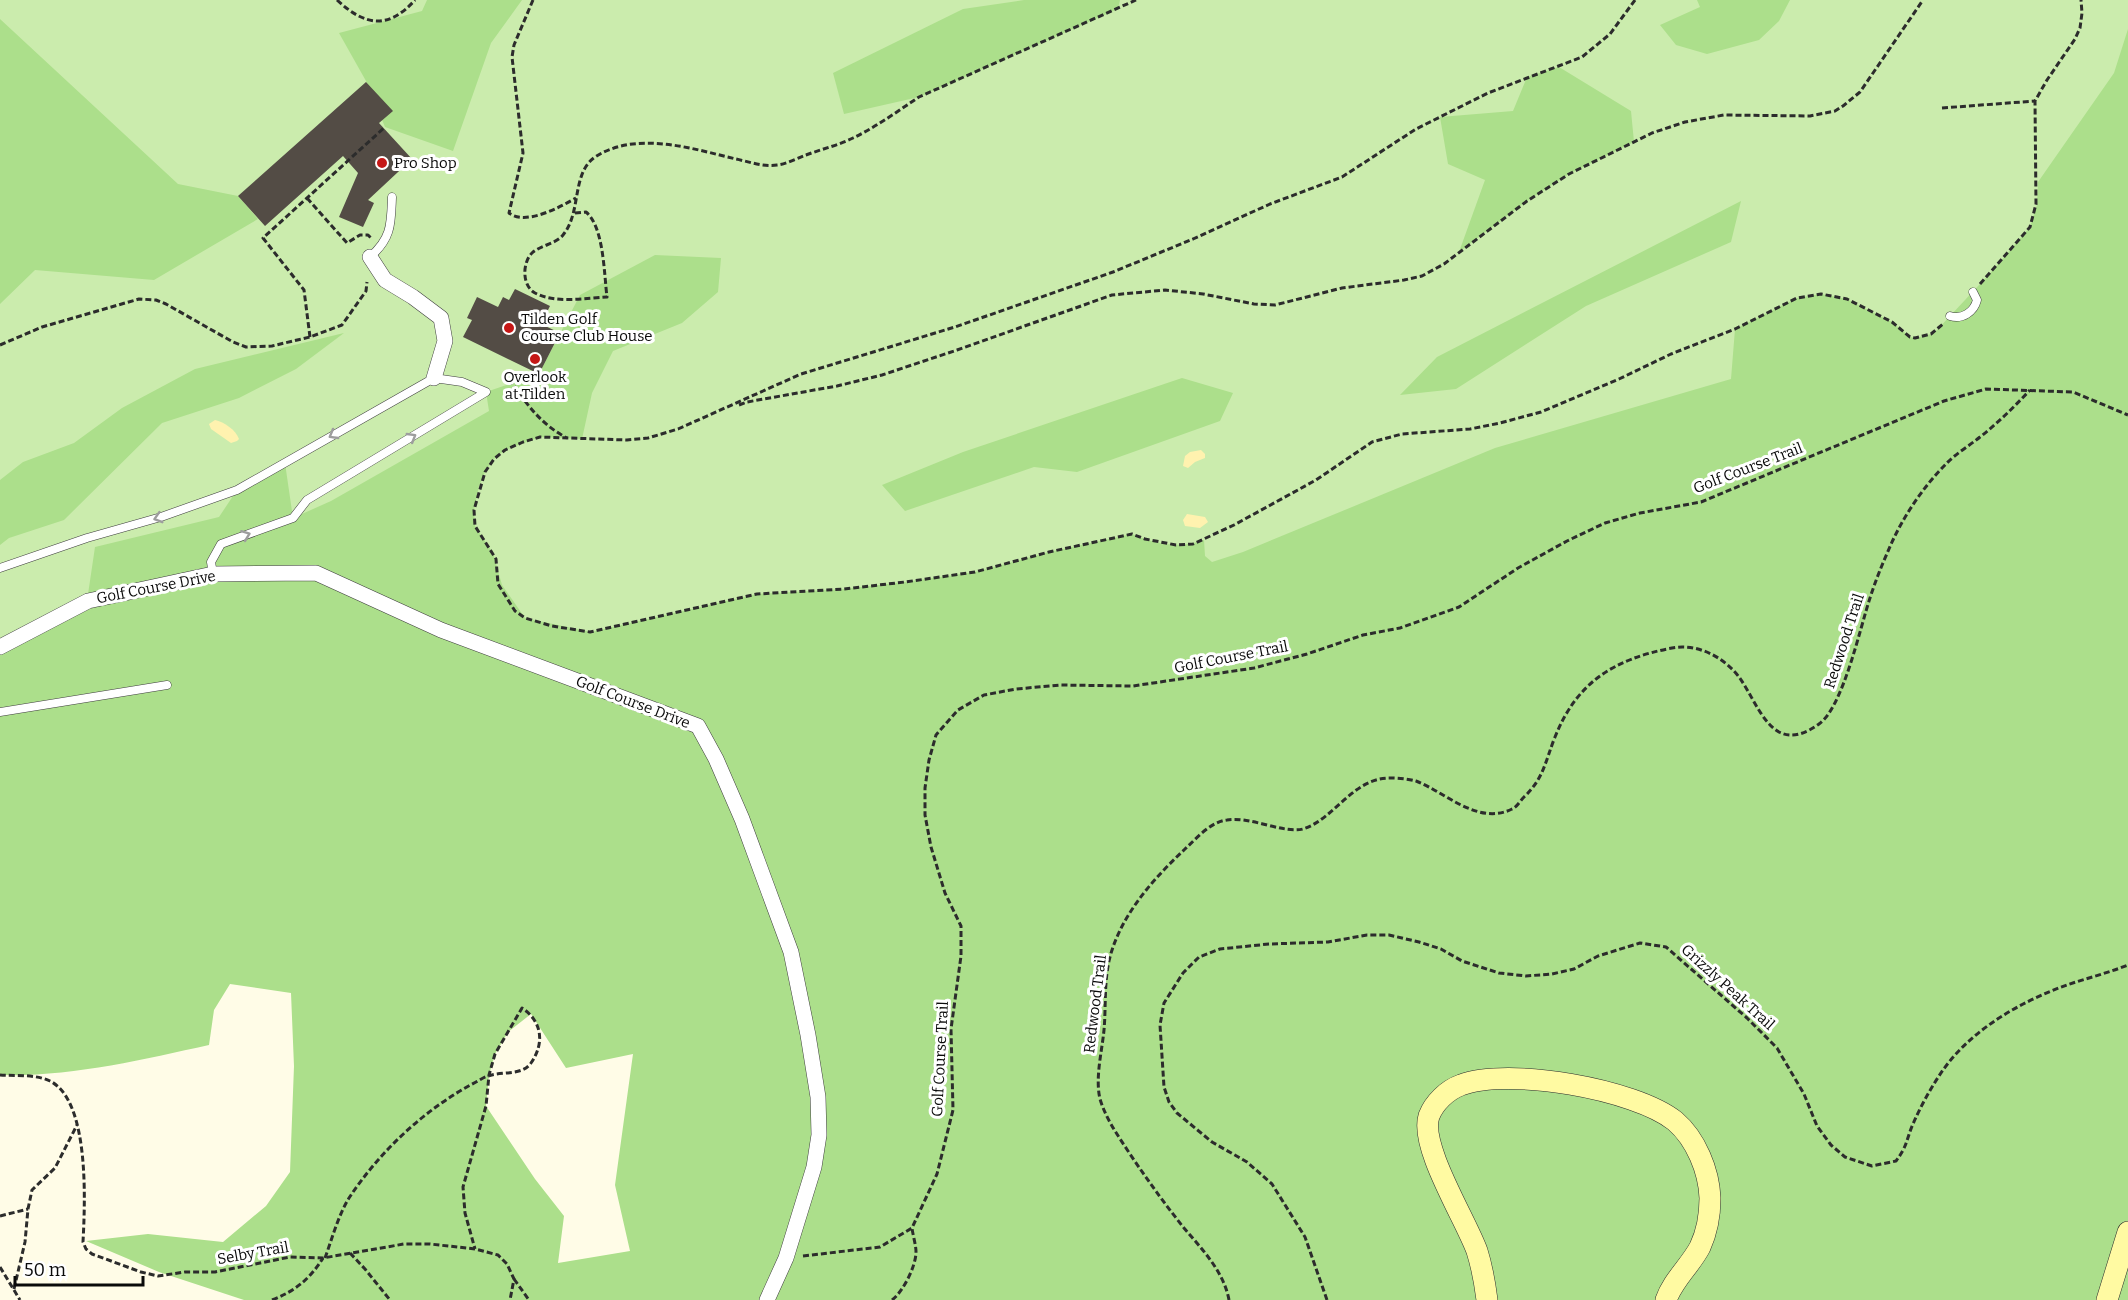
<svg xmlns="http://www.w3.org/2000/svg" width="2128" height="1300" viewBox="0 0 2128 1300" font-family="Bitter,serif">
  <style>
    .green { fill: #cbecad }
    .forest { fill: #acdf8b; fill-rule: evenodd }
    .sand { fill: #fff2af }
    .building { fill: #534c45 }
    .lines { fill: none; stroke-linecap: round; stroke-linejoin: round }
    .lane-casing { stroke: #3d3d3d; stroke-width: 9 }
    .street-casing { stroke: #3d3d3d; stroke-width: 16 }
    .secondary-casing { stroke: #2c2c2c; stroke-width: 22 }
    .path { stroke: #2c2c2c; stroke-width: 3; stroke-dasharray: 6 3; stroke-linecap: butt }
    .lane { stroke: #fff; stroke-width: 8 }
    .street { stroke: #fff; stroke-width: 15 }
    .secondary { stroke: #fffaa2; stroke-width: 21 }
    .oneway { stroke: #9d9d9d }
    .poi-dot { fill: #c51716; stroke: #fff; stroke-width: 2 }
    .labels { text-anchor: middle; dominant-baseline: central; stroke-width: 6; stroke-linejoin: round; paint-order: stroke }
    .poi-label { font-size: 15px; fill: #0a0a0a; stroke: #fff; text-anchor: start }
    .street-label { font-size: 15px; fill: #0a0a0a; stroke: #fff }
  </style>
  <rect width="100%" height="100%" fill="#fffce7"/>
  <polygon class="green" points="0,0 2128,0 2128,145 1950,363 1275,558 629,700 0,647"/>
  <g class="forest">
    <polygon points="427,0 522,0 491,43 453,151 385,127 366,81 339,33 422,11"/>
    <polygon points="1024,0 1120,0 1118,9 919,97 844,114 833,73 963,9"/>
    <polygon points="1697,0 1790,0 1779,21 1759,40 1707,54 1676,45 1660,25 1700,7"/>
    <polygon points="0,19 178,184 238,196 258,219 154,280 35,270 0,304"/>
    <path d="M2128,29V1300H244L159,1272L86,1241L148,1234L223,1242L266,1206L290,1172L294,1066L291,993L230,984L214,1010L209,1045C141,1060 70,1077 0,1075V647L87,601L95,547L219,517L237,490L285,463L293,518L331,501L489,411L486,392L539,374L580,295L655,255L721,258L718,292L682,323L613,351L592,393L582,439L540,437L505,450L494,459L485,472L479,486L474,510L475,526L493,553L502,585L525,618L591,632L757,594L844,589L905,582L975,572L1049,552L1132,534C1155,544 1181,549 1204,540L1205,556L1212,562L1243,552L1495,448L1731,379L1735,329L1797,298L1821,294L1847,299L1892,322L1910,337L1915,338L1931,334L1937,330L1993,270L2030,227L2037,205L2038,182L2114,73ZM531,1014L566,1068L633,1054L615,1185L630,1251L558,1263L564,1216L535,1179L486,1106L489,1075L495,1054L508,1032Z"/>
    <polygon points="1559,67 1631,111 1634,142 1569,174 1527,201 1459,252 1485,180 1448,164 1440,117 1513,111 1527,77"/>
    <polygon points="1741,201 1731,242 1586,306 1456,389 1400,395 1437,357"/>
    <polygon points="344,333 296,369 239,398 162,423 64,520 9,538 0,545 0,480 23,462 74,443 122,408 195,369"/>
    <polygon points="1182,378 1233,393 1220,421 1077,472 1034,467 905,511 882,485 963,452"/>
  </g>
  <g class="sand">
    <path d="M215,420C224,422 236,430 239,439L237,441L231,443L211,429L209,424Z"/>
    <polygon points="1201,450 1205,454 1205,458 1195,462 1188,468 1183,466 1185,456 1190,452"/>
    <polygon points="1187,514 1205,517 1208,522 1200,528 1185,526 1183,520"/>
  </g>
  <g class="building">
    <polygon points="366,82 393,111 379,123 412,159 368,200 374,203 363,227 339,217 358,173 343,156 265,226 238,196"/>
    <polygon points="515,289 550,306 541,324 560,333 539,374 463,337 472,320 467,318 477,297 498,307 503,297 509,300"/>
  </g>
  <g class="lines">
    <defs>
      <g id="lane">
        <path d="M370,257C392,238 391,223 392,197"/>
        <path d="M1950,316C1962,320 1974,312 1977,300L1973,292"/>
        <polyline points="0,568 87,538 161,517 237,490 434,378 462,382 486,392 307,500 293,518 221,544 211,562 213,574"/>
        <polyline points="0,712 167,685"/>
      </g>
      <g id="street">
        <polyline points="370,257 385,280 413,297 441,318 445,341 434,378"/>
        <polyline points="0,647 88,601 213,574 316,573 441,630 698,726 716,759 742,819 791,952 808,1035 818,1097 819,1135 814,1167 786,1258 767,1300"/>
      </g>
      <g id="secondary">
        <path d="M1487,1300C1485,1284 1482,1267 1477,1251C1466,1220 1419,1146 1429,1116C1434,1103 1447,1090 1461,1085C1508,1067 1635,1089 1675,1121C1696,1139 1709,1171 1710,1198C1710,1214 1707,1232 1700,1247C1690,1266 1673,1280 1666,1300"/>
        <polyline points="2107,1300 2128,1232"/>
      </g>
    </defs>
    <use href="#lane" class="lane-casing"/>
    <use href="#street" class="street-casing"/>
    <use href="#secondary" class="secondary-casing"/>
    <g class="path">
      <path d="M337,0C365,26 388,30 415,0"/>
      <path d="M533,0L514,45L512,57L523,153L509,213C526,226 560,207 576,198"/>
      <polyline points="1635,0 1610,34 1582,57 1488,93 1416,129 1342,177 1270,204 1193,239 1113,272 955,327 801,374 678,429 648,438 627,440 540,437 523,442 505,450 494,459 485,472 474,510 475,526 496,559 498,584 515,611 525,618 552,626 590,632 757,594 844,589 905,582 975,572 1049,552 1132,534 1145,539 1176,545 1193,544 1234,525 1316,480 1372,442 1402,434 1470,429 1500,423 1541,412 1619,379 1671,354 1735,329 1797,298 1821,294 1847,299 1892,322 1910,337 1915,338 1931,334 1943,324"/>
      <polyline points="1942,108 2035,101"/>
      <polyline points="307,198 347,243 360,235 368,235 372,239"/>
      <path d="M575,213L586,212C604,227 604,274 607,297C585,298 556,304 535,293C522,286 522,263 532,253C541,245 556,244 563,235C582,212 571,174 595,157C637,130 693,149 736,159C750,162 763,167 777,165C787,164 797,158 806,155C822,149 839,145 853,138C876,127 898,111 919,97L1136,0"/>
      <polyline points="1980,284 2030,227 2036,204 2035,101 2047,80 2075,39 2080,28 2082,13 2081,0"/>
      <polyline points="310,337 304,290 263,238 385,127"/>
      <polyline points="0,345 42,327 139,299 156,300 166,304 233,342 246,347 272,346 310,337 342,325 366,291 367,282"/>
      <path d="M509,379C526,403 540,424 567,438"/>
      <polyline points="739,405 747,402 837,386 882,375 957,350 1112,295 1165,290 1203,294 1254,304 1275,305 1342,288 1404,280 1422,276 1444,264 1527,201 1569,174 1652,133 1685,122 1724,115 1810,116 1835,111 1843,106 1860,92 1923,0"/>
      <path d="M0,1075C16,1076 35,1074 50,1081C90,1101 85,1203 83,1242L86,1249L92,1254L141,1272L158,1276L185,1272H215L290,1257L323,1258L404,1244H430L475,1249L498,1255L507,1264L514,1279L510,1300"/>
      <polyline points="0,1216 28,1209"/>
      <polyline points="350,1253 365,1269 390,1300"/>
      <polyline points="803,1256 880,1247 912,1228 937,1174 953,1110 951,1029 961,956 961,926 945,893 931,847 925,815 925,788 929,760 936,735 958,710 984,695 1016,689 1061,685 1133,686 1254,668 1307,654 1363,635 1400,628 1459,607 1518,568 1567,541 1605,523 1640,513 1701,502 1944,401 1986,389 2073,392 2128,415"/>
      <path d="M325,1258C332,1239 338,1216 349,1198C380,1151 426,1108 476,1082C480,1080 484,1077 488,1076C502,1071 522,1076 531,1063C545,1043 542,1021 522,1008L495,1054L489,1075L486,1106L463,1187L465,1213L475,1249"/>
      <polyline points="0,1267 20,1300"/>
      <polyline points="514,1279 529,1300"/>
      <polyline points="14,1289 25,1242 28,1209 32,1190 55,1168 77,1125"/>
      <path d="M272,1300C295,1291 310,1279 323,1258"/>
      <path d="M892,1300C903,1292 916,1266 916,1252C916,1245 913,1236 912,1228"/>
      <path d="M1229,1300C1224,1272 1202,1249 1184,1228C1164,1203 1146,1178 1128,1151C1117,1134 1106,1119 1100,1099C1095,1078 1102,1051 1104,1030C1106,1008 1104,984 1109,961C1119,917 1153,879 1185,849C1197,838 1210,822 1227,820C1250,816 1284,834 1303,829C1335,819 1353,777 1391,778C1398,778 1409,779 1416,781C1445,792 1478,826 1512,809C1517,807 1520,801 1524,797C1544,778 1545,762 1555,737C1577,682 1614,659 1672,648C1697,643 1724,657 1739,677C1760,706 1772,758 1819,724C1843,707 1860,628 1870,598C1876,579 1884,560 1892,542C1905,514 1924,486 1946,464C1955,454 1969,446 1980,437C1998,423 2014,407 2030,390"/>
      <path d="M1327,1300L1305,1237L1272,1184L1247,1162L1212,1142L1177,1113L1169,1102L1164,1087L1160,1025L1164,1003L1183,973L1199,957L1220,949L1269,944L1328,942L1367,935H1389L1419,942L1441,949L1462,961L1499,973L1526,976L1552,974L1574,969L1598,956L1640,943L1666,947L1747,1018L1777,1048L1804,1094L1817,1126L1831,1145L1845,1157L1872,1166L1896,1161C1908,1145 1906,1140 1913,1124C1920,1108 1929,1091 1939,1076C1967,1032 2019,1002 2067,985C2087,978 2108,973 2128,965"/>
    </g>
    <use href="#lane" class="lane"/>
    <use href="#street" class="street"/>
    <use href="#secondary" class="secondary"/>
  </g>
  <defs><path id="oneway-chevron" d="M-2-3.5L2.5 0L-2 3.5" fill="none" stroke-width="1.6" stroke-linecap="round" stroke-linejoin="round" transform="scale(1.5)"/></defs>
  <g class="oneway">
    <use href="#oneway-chevron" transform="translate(333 435) rotate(150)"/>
    <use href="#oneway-chevron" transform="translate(412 437) rotate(-31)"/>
    <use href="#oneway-chevron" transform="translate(158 518) rotate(163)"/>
    <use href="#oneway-chevron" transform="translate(246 535) rotate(-21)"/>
  </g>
  <g class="poi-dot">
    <circle cx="382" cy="163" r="6"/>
    <circle cx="509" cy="328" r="6"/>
    <circle cx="535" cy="359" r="6"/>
  </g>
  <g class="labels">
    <g class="poi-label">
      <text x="394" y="163">Pro Shop</text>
      <text x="521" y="319">Tilden Golf<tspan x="521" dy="17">Course Club House</tspan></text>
      <text x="535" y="377" text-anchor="middle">Overlook<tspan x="535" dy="17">at Tilden</tspan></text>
    </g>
    <g class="street-label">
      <text transform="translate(1748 468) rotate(-21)">Golf Course Trail</text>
      <text transform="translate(156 587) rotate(-11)">Golf Course Drive</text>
      <text transform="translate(1844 641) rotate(-72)">Redwood Trail</text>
      <text transform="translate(1231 657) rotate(-11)">Golf Course Trail</text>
      <text transform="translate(633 702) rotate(21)">Golf Course Drive</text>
      <text transform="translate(1728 987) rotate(42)">Grizzly Peak Trail</text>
      <text transform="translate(1095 1004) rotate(-83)">Redwood Trail</text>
      <text transform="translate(940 1059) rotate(-87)">Golf Course Trail</text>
      <text transform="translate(253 1253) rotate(-10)">Selby Trail</text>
    </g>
  </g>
  <path d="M15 1276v9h128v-9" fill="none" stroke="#0a0a0a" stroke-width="3"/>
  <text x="24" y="1276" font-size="18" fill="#0a0a0a" stroke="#ffffff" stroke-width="4.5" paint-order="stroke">50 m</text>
</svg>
